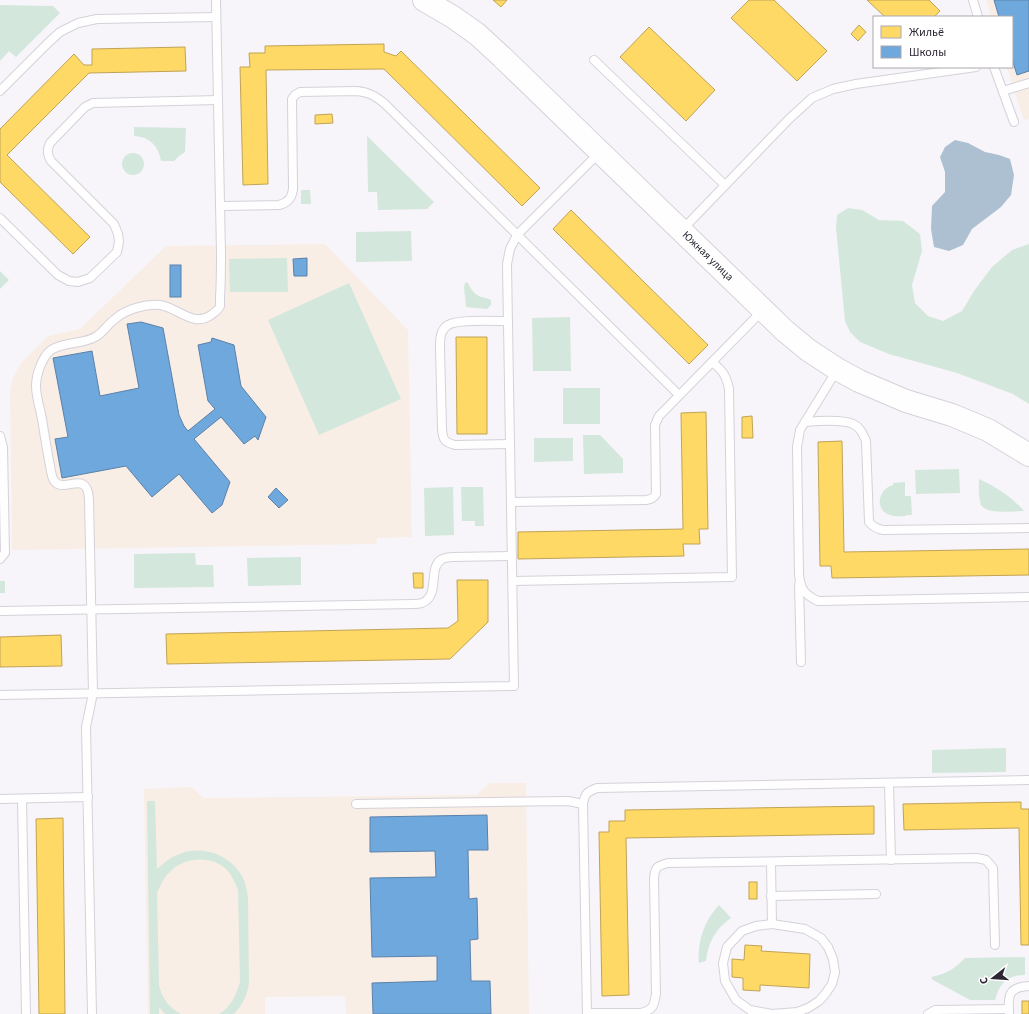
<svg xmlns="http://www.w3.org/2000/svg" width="1029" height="1014" viewBox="0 0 1029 1014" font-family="'Source Sans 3',sans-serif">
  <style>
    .education { fill: #f8eee6 }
    .green { fill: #d4e7dc }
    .water { fill: #acc0d2 }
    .homes { fill: #ffd966; stroke: #c0a357 }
    .schools { fill: #6fa8dc; stroke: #5b81a9 }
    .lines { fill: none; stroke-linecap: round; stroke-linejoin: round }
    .lane-casing { stroke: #d5d1d9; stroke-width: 10 }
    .secondary-casing { stroke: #d5d1d9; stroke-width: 24 }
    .lane { stroke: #fefefe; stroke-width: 8 }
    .secondary { stroke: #fefefe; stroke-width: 22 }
    .labels { text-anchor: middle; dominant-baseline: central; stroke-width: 4; stroke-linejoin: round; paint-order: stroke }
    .street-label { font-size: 11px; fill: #2c2633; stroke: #fff }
  </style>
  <rect width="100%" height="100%" fill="#f7f5f9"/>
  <g class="education">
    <polygon points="986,0 1029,0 1029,119 1024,121 1007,67 1012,67 1012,17 991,17"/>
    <polygon points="325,244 408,330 412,537 377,538 377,544 12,550 10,391 13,378 22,362 48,336 80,329 166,246"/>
    <polygon points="490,783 526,783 529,1014 346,1014 345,996 265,997 265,1014 148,1014 144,789 192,787 203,798 476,795"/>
  </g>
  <g class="green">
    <polygon points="0,5 53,6 60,13 16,57 9,51 0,61"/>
    <path d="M134,127L186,128L185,152L179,156L174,161H161C158,145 150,137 134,136Z"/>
    <polygon points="367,136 434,202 427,209 378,210 377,192 368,192"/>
    <circle cx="133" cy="164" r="11"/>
    <polygon points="301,190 310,190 311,204 301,204"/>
    <polygon points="848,208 862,210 879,220 903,221 920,234 922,251 912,285 915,303 928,316 943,321 962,311 974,291 992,267 1012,250 1029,244 1029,404 1013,394 957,373 889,354 860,342 850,332 845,321 836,228 837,215"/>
    <polygon points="411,231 412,261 356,262 356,232"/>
    <polygon points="287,258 288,292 230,292 229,259"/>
    <polygon points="0,271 9,280 0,289"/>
    <path d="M467,282C471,288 473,294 481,297C485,298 487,298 491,300V305L487,309L466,307L464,287L465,283Z"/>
    <polygon points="349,283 401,399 319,435 268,320"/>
    <polygon points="570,317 571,371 533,371 532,318"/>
    <rect x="563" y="388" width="37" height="36"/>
    <polygon points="583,435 600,435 623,459 623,473 584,474"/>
    <polygon points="534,438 573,438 573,461 534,462"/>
    <polygon points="959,469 960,493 916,494 915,470"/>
    <path d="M979,479C996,487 1012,497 1024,511C1013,511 987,515 981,505C978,497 979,486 979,479Z"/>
    <path d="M905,482V496H911L912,515H906V516C901,516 895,517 890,515C874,510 878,489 893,485V483Z"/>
    <polygon points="453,487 454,535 425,536 424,488"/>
    <polygon points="461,487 483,487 484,526 475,526 475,521 462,521"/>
    <polygon points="195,553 196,565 213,565 214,587 134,588 134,554"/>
    <polygon points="301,557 301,585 248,586 247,558"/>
    <rect x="0" y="581" width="5" height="12"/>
    <polygon points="1006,748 1006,772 932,773 932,750"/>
    <path d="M147,801H155L157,869C163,864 169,858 177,855C200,844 231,854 243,878C246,884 247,891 248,898L249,983C247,996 243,1004 234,1014H219C231,1007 236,995 240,982L238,890C235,883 232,875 226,869C211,855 183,857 170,872C163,878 161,885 157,893L159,985C162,998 169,1008 181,1014H165L159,1007V1014H150Z"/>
    <path d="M719,905L731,918C715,929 708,943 706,961L699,963C697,942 704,921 719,905Z"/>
    <path d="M1025,957V975C1007,975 1000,983 995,1000H970L933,980L931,977C947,974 954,969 965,958Z"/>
  </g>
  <polygon class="water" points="955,140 968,143 985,152 999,155 1010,159 1014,175 1011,195 1001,207 972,229 963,245 949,251 934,247 931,229 932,206 945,192 945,172 940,157 945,147"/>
  <g class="homes">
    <polygon points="493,0 507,0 501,7"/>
    <polygon points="749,0 774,0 827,51 797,81 731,18"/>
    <polygon points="867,0 929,0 940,11 934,17 885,17"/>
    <polygon points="859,25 866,32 858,41 851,34"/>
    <polygon points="649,27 715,90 686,121 620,57"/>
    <polygon points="384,44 384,52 396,56 401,51 540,188 522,206 384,69 266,70 268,184 243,185 240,67 250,67 249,53 265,53 265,46"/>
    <polygon points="185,47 186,71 89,73 7,155 90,237 73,254 0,182 0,129 74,54 84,65 92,65 92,49"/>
    <polygon points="332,114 333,123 315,124 315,115"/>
    <polygon points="571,210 708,345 689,364 553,229"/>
    <polygon points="456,337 487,337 487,434 457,434"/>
    <polygon points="706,412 708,529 699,529 700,544 683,544 684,556 518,559 518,532 683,529 681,413"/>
    <polygon points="752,416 753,438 742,438 742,417"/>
    <polygon points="842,441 844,552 1029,549 1029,575 832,578 831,566 820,566 818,442"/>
    <polygon points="413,573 423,573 423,588 414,588"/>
    <polygon points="457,580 488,580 488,622 450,659 167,664 166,634 448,628 458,621"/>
    <polygon points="61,635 62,666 0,667 0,637"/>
    <polygon points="1021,802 1021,809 1029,809 1029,945 1021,945 1019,828 904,830 903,804"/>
    <polygon points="874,806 874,834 626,838 629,995 602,996 599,832 609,832 609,821 625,821 625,810"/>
    <polygon points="63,818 65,1014 39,1014 36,819"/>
    <rect x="749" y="882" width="8" height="17"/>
    <polygon points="745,945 762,946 761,951 810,954 809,988 760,985 760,991 743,990 743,978 732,977 732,959 744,960"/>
    <rect x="1022" y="1001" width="7" height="13"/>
  </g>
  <g class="schools">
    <polygon points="994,0 1029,0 1029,71 1017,75 1012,59 1012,17 999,17"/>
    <polygon points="307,258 307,276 294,276 293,259"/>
    <rect x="170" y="265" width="11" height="32"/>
    <polygon points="141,322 163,328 179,415 184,426 188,431 215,409 208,401 198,345 211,342 212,338 234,345 241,386 266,417 258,440 255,436 244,444 221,417 194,439 230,482 222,505 212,513 179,474 152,497 126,466 62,478 55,439 68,437 53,358 92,351 100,396 139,388 127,324"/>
    <polygon points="276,488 288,500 279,508 268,497"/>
    <polygon points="487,815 488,850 468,850 469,899 477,898 478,939 470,940 471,981 490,981 491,1014 373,1014 372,983 437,981 437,956 372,957 370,878 436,877 435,851 370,852 370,817"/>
  </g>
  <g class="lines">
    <defs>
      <g id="lane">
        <polyline points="973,0 978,17"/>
        <polyline points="594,60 725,185"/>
        <polyline points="994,67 1014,122"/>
        <polyline points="0,91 47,44 60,32 78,23 97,19 216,17"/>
        <polyline points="1003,91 1029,83"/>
        <path d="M220,206L279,205C288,203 292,198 293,189L292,99L295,95L300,92L357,91C369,92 375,96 384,103L679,395"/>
        <path d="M0,218L58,275L69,281L78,282L90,278L117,252L119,242L118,234L114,224L51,161C47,154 47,150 50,143L85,107L93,103L218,100"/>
        <polyline points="682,230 789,119 812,98 833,89 856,84 976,67"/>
        <path d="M508,321C496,321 457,319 448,325C440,330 440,339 440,348L442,429C443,440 444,442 455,445L510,444"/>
        <path d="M837,370L800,430L797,447L799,574C800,589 805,595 818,601L1029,597"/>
        <path d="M805,422C817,421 842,419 853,424C860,427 863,434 866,441L869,522C873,527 877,529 883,530L1029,528"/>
        <polyline points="0,436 3,447 5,553 0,559"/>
        <path d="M511,502L646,500C651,499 653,499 656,494L655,425L659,416L763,310"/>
        <path d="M513,581L732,577L729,389C726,375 723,371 712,362"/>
        <polyline points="799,585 801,662"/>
        <path d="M0,611L413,604C416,604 419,604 422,603C441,595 427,568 442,559C445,558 449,557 452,557L512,556"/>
        <polyline points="0,695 514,686 507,264 510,249 517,235 600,152"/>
        <polyline points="889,783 891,860"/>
        <polyline points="0,799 88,797"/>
        <polyline points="22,799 26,1014"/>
        <polyline points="356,804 568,801 583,804"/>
        <polyline points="771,862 772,924"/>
        <polyline points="771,896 876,894"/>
        <polygon points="772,924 805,929 821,938 828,947 833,959 835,972 832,984 826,993 819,1001 808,1008 797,1012 772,1014 750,1010 736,1000 725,981 723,963 727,947 742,931 756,926"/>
        <path d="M587,1013H641C653,1010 654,1006 656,994L654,878C655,867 657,866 668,863L977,858L986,860L993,868L995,945"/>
        <path d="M1009,1013C1008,996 1008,987 1029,986"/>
        <path d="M92,1014L86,727L93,693L89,499C87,469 65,493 55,482C53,480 53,478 52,476C48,457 45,438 42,419C40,408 36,397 36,386C36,375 42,357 51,350C65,341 83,345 97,336C104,331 108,324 115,319C126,309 145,304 160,305C177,307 193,328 211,315C214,313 219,309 220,306C220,304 220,300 220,297C221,283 221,269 221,254L216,0"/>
        <path d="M587,1014L583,804C585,793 587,792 597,788L1029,780"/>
        <polyline points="928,1014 935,1010 1009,1009"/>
      </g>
      <polyline id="secondary" points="424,0 453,17 477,34 502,57 785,331 808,350 837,369 859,381 906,401 952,415 988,430 1029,455"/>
    </defs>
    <use href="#lane" class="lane-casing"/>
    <use href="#secondary" class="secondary-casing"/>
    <use href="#lane" class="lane"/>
    <use href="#secondary" class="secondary"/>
  </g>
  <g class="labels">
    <g class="street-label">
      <text transform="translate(708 256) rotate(44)">Южная улица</text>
    </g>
  </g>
  <rect x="873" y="16" width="140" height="52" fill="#ffffff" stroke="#aba8ad"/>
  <rect x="881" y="26" width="20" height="12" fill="#ffd966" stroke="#aba8ad"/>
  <text x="909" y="36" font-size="12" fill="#2c2633">Жильё</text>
  <rect x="881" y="46" width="20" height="12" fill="#6fa8dc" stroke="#aba8ad"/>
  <text x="909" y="56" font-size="12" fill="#2c2633">Школы</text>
  <g transform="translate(993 978) rotate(253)" stroke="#ffffff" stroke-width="3" paint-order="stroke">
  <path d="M0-3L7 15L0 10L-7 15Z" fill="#2c2633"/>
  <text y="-6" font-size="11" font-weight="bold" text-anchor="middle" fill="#2c2633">С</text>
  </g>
</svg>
